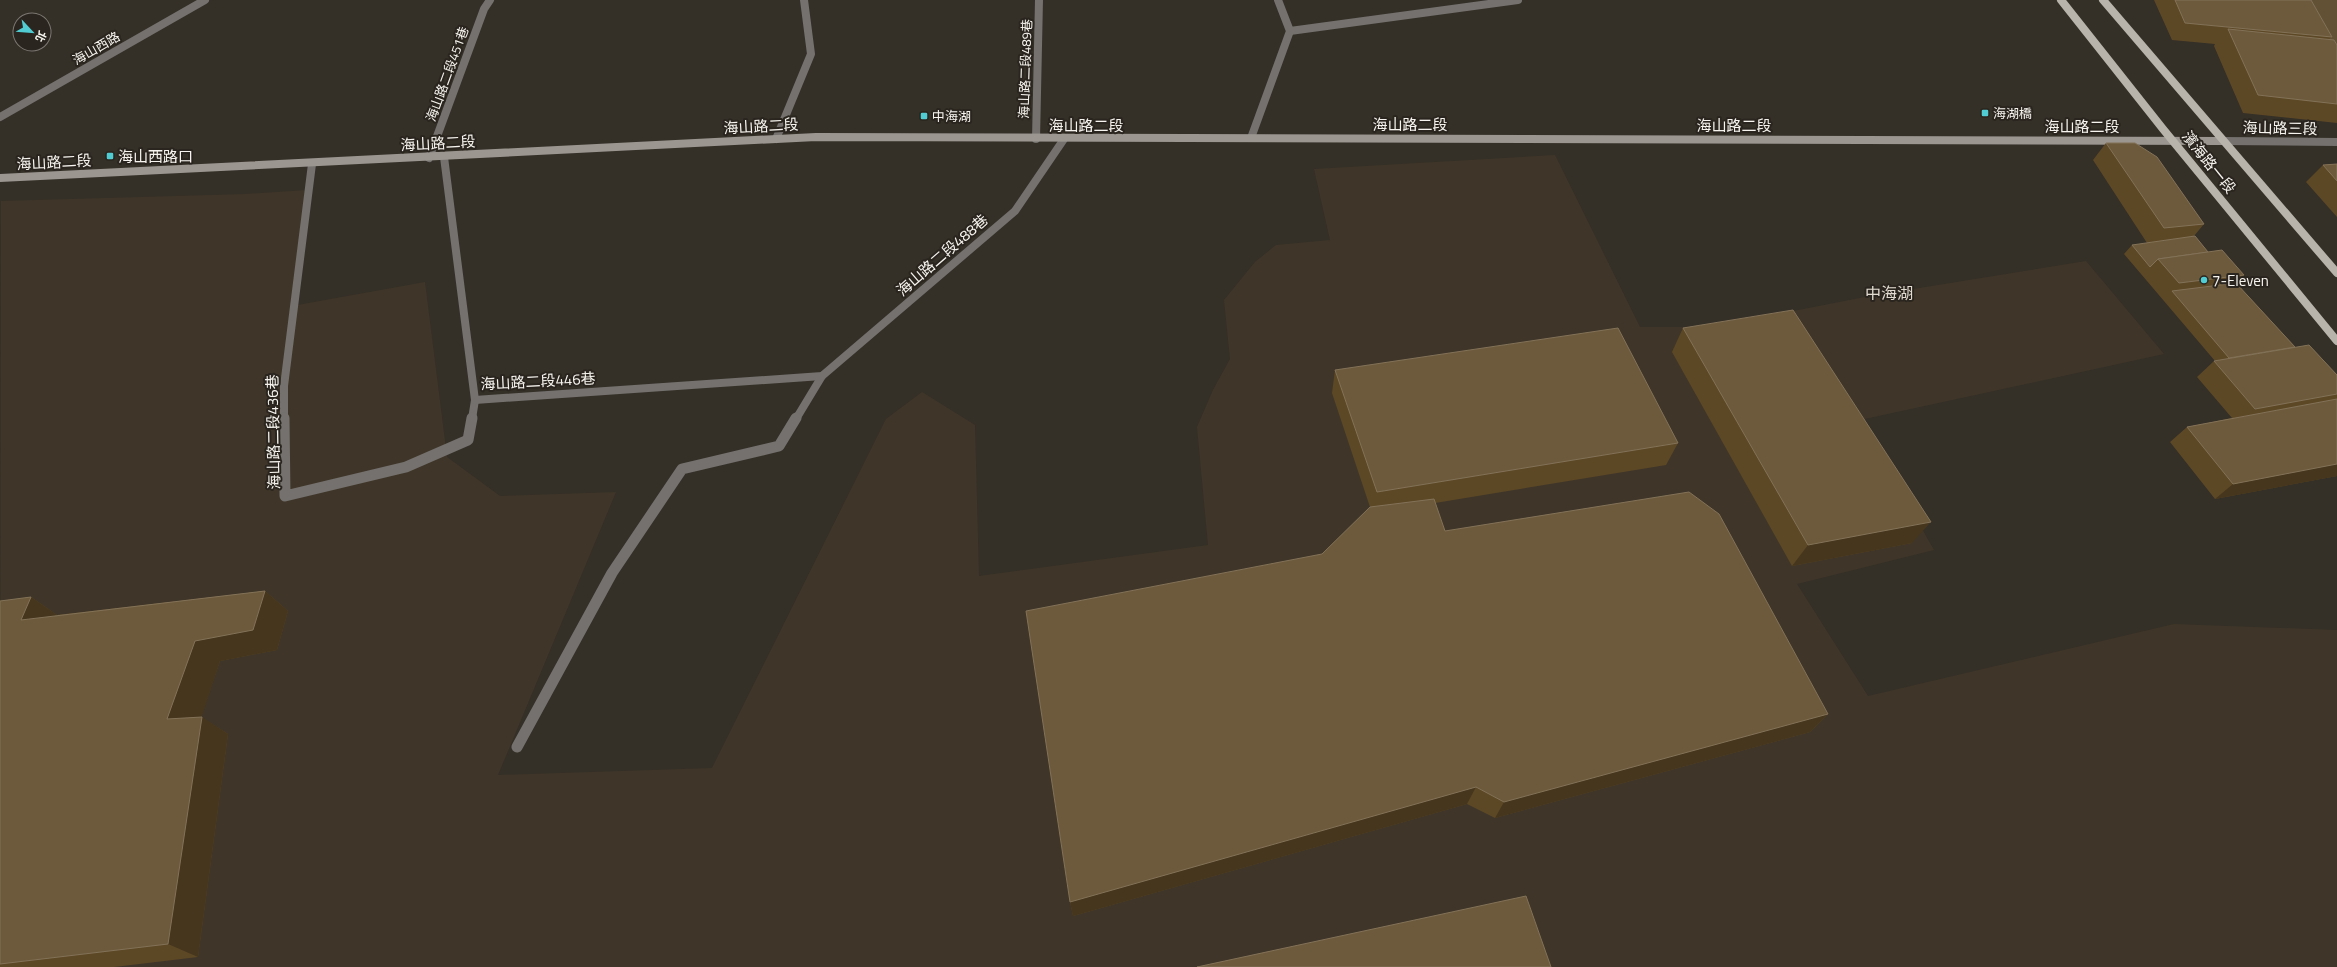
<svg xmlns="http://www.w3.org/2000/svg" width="2337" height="967" viewBox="0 0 2337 967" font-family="'Titillium Web','Noto Sans TC',sans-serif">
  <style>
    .built { fill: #3f3629 }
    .green { fill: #635136 }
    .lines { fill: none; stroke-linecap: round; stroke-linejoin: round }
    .service-far1 { stroke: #74716e; stroke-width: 8 }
    .service { stroke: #74716e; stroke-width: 11 }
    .minor { stroke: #74716e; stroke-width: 8 }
    .secondary { stroke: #9b9690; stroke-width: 8 }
    .primary { stroke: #b8b3ab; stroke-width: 8 }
    .wall { fill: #5d4826 }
    .shaded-wall { fill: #45361d }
    .building { fill: #6d5a3c; stroke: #837258 }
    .poi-dot { fill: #51ccd2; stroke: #2a251e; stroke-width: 1.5 }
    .labels { text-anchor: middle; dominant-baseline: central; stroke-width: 4; stroke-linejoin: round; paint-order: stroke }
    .far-street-label { font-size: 13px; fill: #f7f4ef; stroke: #2a251e }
    .far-poi-label { font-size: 13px; fill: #f7f4ef; stroke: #2a251e; text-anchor: start }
    .street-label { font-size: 15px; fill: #f7f4ef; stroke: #2a251e }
    .poi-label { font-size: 15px; fill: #f7f4ef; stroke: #2a251e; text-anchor: start }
    .neighbourhood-label { font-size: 16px; fill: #e1dbd1; stroke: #2a251e }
  </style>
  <rect width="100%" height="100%" fill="#342f27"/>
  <polygon class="built" points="1555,155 1640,327 1711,327 1870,296 2086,261 2164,354 1860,420 1934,550 1797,584 1868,696 2174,624 2337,630 2337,967 0,967 1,201 246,194 307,190 292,306 425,282 447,457 500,496 616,492 498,775 712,768 886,419 922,392 975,425 979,576 1208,545 1197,427 1213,390 1230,359 1224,300 1255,262 1276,245 1330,240 1314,169"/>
  <polygon class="green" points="2299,0 2337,0 2337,73"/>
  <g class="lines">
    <g class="service-far1">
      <polyline points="1290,31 1518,0"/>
      <polyline points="776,139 811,54 804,0"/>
      <polyline points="1036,139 1039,0"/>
      <polyline points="429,158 484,9 490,0"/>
      <polyline points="284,419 284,386 312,164"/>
      <polyline points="472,419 475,400"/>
      <polyline points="796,419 822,376"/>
    </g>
    <g class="service">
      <polyline points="284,418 285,496 406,467 468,440 472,418"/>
      <polyline points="517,747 612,573 682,469 779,446 796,418"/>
    </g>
    <g class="minor">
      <polyline points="0,117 205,0"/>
      <polyline points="1251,138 1290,31 1278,0"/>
      <polyline points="2222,141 2337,142"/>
      <polyline points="444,157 475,400 822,376 1015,211 1064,139"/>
    </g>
    <polyline class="secondary" points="0,178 816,137 2222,141"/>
    <g class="primary">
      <polyline points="2061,0 2163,129 2337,341"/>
      <polyline points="2103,0 2337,273"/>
    </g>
  </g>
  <g class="wall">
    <polygon points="2154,0 2311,0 2332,37 2329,39 2337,45 2337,123 2243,113 2214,46 2215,44 2172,40"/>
    <polygon points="2106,143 2204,224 2194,236 2208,252 2244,275 2236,283 2295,347 2337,375 2337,476 2215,499 2170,442 2187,427 2232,418 2197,377 2214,361 2215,361 2124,254 2132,245 2147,243 2093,160"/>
    <polygon points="2337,164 2337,217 2306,182 2323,165"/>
    <polygon points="1683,328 1912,543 1792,566 1672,352"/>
    <polygon points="1335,370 1678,443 1666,465 1435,503 1445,531 1828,714 1810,732 1495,818 1467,804 1073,916 1070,902 1370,507 1332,393"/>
    <polygon points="265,591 288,611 277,650 220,661 201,717 228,734 198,957 114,967 0,967 0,601 31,597 57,615"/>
  </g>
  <g class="shaded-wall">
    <polygon points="2337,464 2337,476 2215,499 2233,484"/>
    <polygon points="1931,522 1912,543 1792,566 1808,545"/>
    <polygon points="265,591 288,611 277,650 220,661 195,737 167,719 195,641"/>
    <polygon points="31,597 60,617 21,620"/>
    <polygon points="1828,714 1810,732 1495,818 1504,802"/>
    <polygon points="202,717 228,734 198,957 168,944"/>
    <polygon points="1476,787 1467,804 1073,916 1070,902"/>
  </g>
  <g class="building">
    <polygon points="2175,0 2311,0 2332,37 2185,23"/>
    <polygon points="2228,29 2334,40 2337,45 2337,104 2258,95"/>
    <polygon points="2106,143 2135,143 2157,157 2204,224 2164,228"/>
    <polygon points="2337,164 2337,181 2323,165"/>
    <polygon points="2195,236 2208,252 2158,259 2150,267 2132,245"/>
    <polygon points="2222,250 2244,275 2179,283 2158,259"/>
    <polygon points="2236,283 2295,347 2229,358 2172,291"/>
    <polygon points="1793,310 1931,522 1808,545 1683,328"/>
    <polygon points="1618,328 1678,443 1377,492 1335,370"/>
    <polygon points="2309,345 2337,375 2337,394 2255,409 2214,361"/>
    <polygon points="2337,399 2337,464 2233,484 2187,427"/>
    <polygon points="1689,492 1719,514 1828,714 1504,802 1476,787 1070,902 1026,611 1322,554 1370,507 1434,499 1445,531"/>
    <polygon points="265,591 253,630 195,641 167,719 202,717 168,944 0,964 0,601 31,597 21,620"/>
    <polygon points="1526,896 1551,967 1197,967"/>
  </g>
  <g class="poi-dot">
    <rect x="1981" y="109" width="8" height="8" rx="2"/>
    <rect x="920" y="112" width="8" height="8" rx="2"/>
    <rect x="106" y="152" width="8" height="8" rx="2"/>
    <circle cx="2204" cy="280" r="4"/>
  </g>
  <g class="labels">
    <g class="far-street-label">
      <text transform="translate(96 48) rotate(-30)">海山西路</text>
      <text transform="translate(1025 69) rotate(-88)">海山路二段489巷</text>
      <text transform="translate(447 74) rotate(-70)">海山路二段451巷</text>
    </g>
    <g class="far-poi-label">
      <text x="1993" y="113">海湖橋</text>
      <text x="932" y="116">中海湖</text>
    </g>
    <g class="street-label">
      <text x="1410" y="124">海山路二段</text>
      <text x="1086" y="125">海山路二段</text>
      <text x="1734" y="125">海山路二段</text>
      <text transform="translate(761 126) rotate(-3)">海山路二段</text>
      <text x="2082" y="126">海山路二段</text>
      <text transform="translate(2280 128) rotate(1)">海山路三段</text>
      <text transform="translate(438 143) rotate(-3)">海山路二段</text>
      <text transform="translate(54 162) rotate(-3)">海山路二段</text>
      <text transform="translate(2209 162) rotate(51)">濱海路一段</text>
      <text transform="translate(942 255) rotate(-41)">海山路二段488巷</text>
      <text transform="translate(538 381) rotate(-3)">海山路二段446巷</text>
      <text transform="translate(273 432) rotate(-91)">海山路二段436巷</text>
    </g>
    <g class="poi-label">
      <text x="118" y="156">海山西路口</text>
      <text x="2212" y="280">7-Eleven</text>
    </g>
    <g class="neighbourhood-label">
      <text x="1889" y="293">中海湖</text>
    </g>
  </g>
  <g transform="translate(32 32) rotate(116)"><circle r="19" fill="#2a251e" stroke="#7c7872"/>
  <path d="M0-3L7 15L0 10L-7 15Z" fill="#51ccd2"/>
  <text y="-6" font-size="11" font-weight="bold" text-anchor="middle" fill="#f7f4ef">北</text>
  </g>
</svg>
